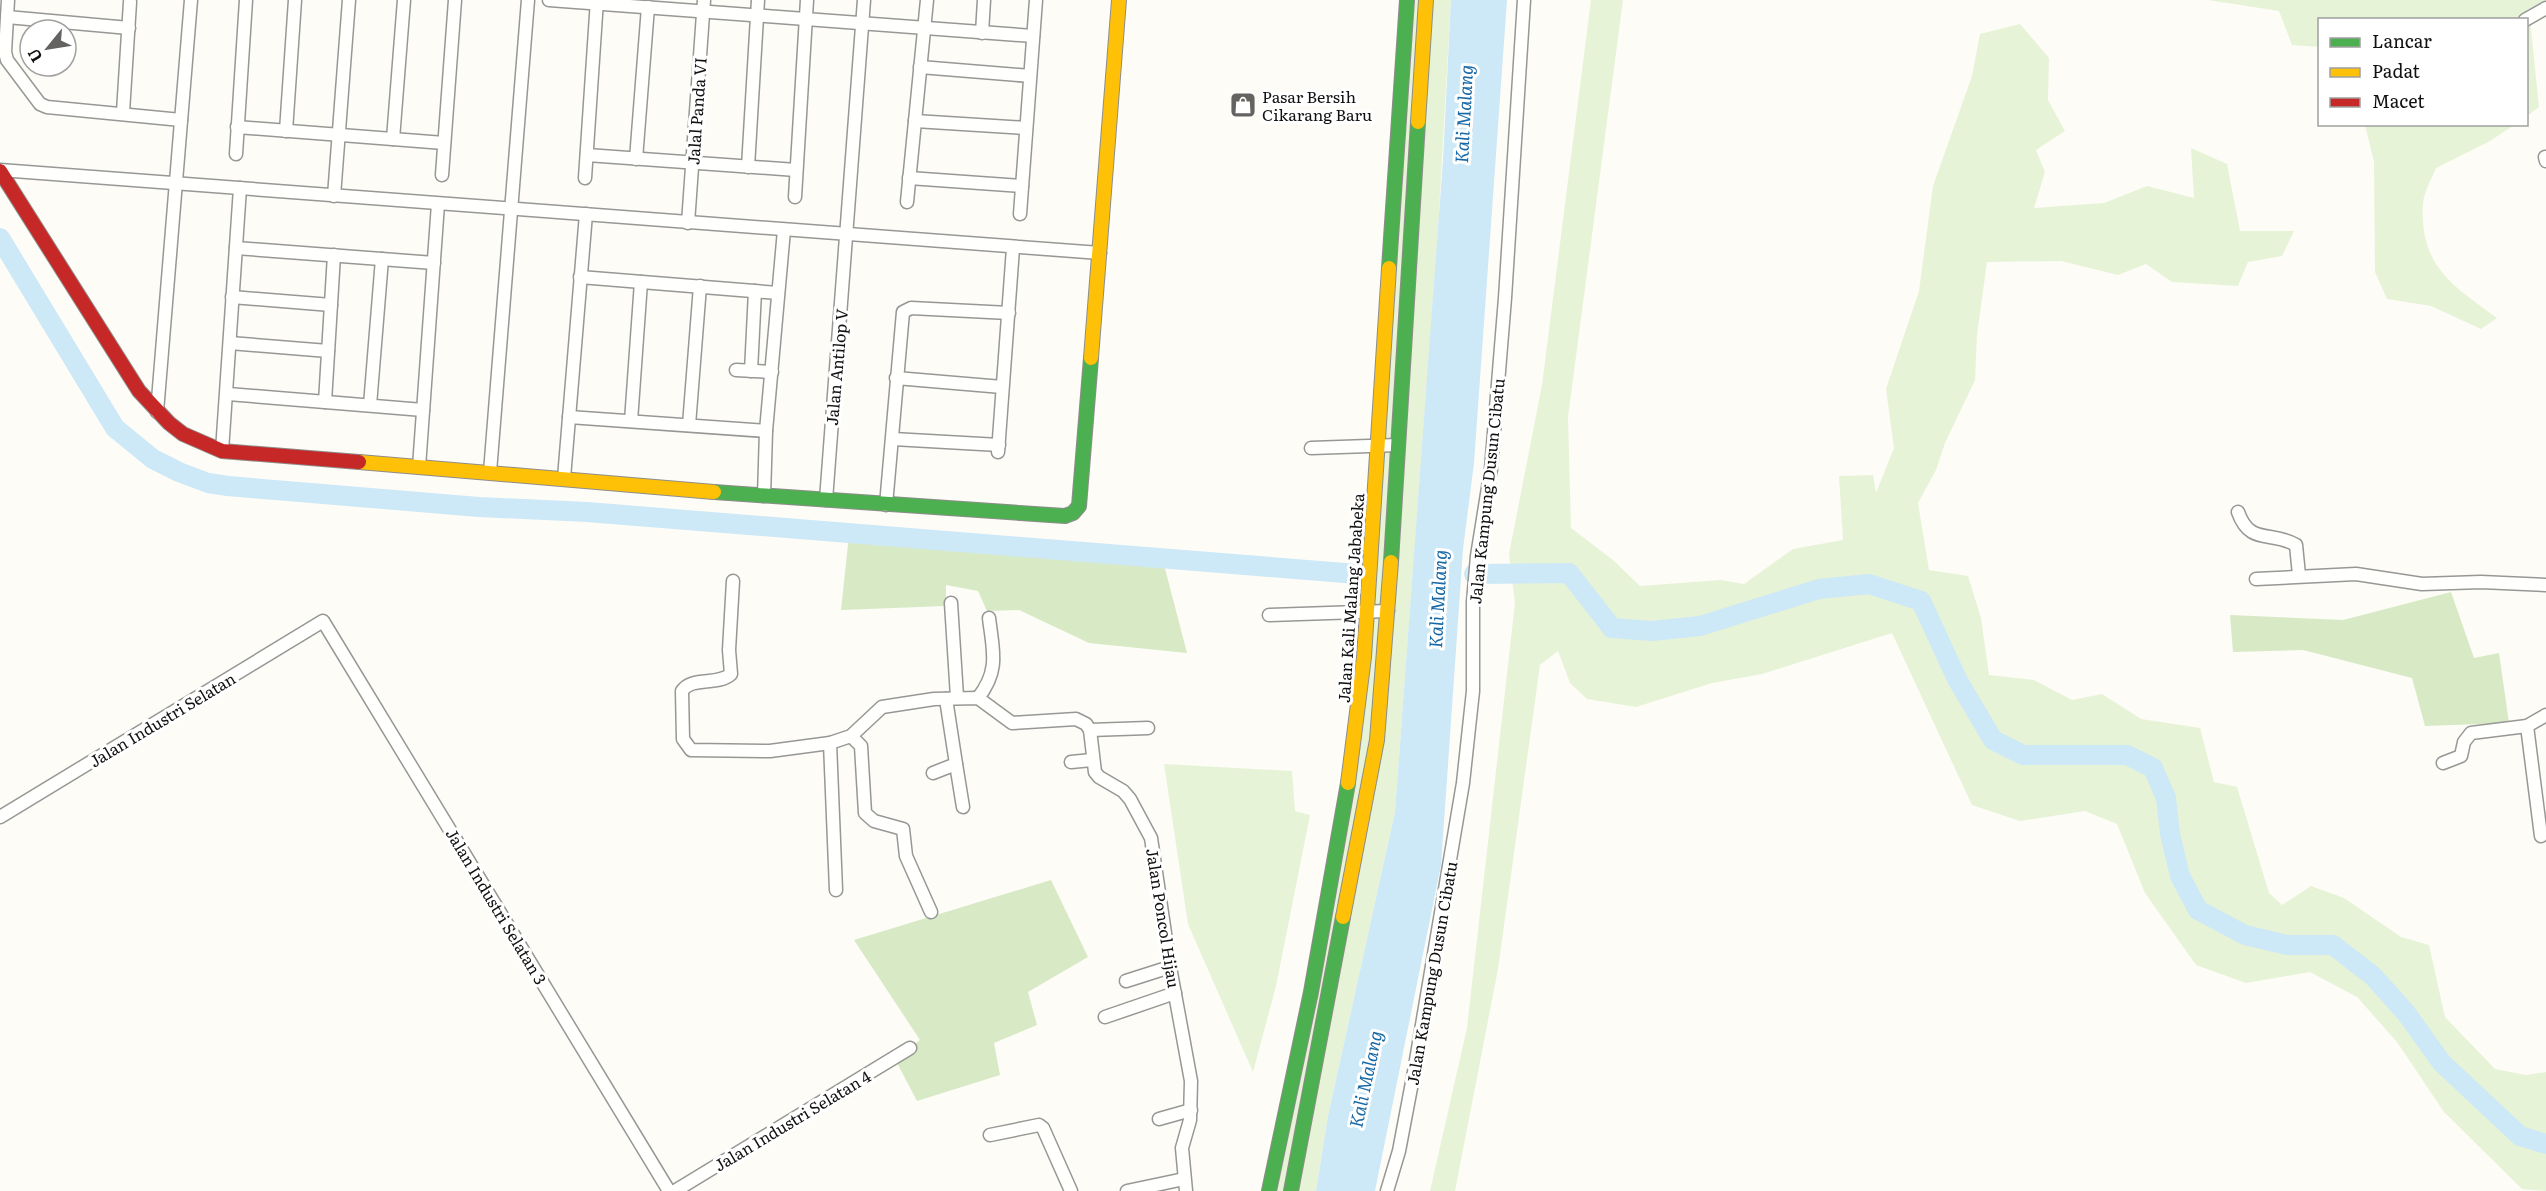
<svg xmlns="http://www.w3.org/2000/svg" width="2546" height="1191" viewBox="0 0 2546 1191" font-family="Literata,serif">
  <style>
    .green { fill: #e7f3d7 }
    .forest { fill: #d8eac5 }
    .water { fill: #cde8f7 }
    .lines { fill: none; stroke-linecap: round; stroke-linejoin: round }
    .river { stroke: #cde8f7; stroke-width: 20 }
    .street-casing { stroke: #979795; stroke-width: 15 }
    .fast-casing { stroke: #8e8d8b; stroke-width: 16 }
    .slow-casing { stroke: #8e8d8b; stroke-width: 16 }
    .jam-casing { stroke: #8e8d8b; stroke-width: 16 }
    .street { stroke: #fffffe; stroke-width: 12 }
    .fast { stroke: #4caf50; stroke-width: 14 }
    .slow { stroke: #ffc107; stroke-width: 14 }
    .jam { stroke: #c62828; stroke-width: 14 }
    .labels { text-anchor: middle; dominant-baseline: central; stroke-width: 6; stroke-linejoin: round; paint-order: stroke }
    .poi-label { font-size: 16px; fill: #111; stroke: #fff; text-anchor: start }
    .street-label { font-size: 16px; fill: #111; stroke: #fff }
    .water-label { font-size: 18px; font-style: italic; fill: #1768a6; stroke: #fff }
  </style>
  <rect width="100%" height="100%" fill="#fdfcf7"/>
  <g class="green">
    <polygon points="1407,0 1451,0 1437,247 1395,812 1328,1116 1316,1191 1269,1191 1355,738"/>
    <polygon points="1591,0 1623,0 1568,417 1571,528 1613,560 1640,586 1721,580 1744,584 1793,549 1843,540 1839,476 1873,475 1876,493 1894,448 1886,389 1919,291 1933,186 1972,76 1980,34 2020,24 2049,58 2048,100 2065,131 2036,150 2045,172 2034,208 2104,203 2147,186 2194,198 2191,148 2227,164 2240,231 2294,231 2282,256 2248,262 2238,286 2172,282 2146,264 2118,275 2061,261 1987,262 1977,335 1975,380 1945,443 1936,470 1918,503 1929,570 1968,576 1981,618 1989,675 2034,680 2072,700 2102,694 2141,719 2200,728 2214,782 2237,787 2269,893 2282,905 2311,886 2344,898 2401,937 2429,945 2445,1017 2495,1069 2526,1075 2546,1072 2546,1191 2522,1189 2444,1112 2397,1042 2357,997 2310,972 2246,983 2196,965 2145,893 2117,824 2085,811 2020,821 1972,805 1892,633 1762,674 1712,683 1636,707 1587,699 1570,683 1558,651 1540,665 1498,969 1455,1191 1430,1191 1467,1028 1515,603 1509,554 1542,385"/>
    <polygon points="2208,0 2546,0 2546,16 2530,19 2539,107 2527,116 2526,20 2320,20 2319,47 2292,45 2279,11"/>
    <path d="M2365,125H2514L2490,141L2436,168C2432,178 2424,192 2423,203C2419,266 2452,285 2497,318L2481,329L2431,306L2387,299L2375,272L2374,162Z"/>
    <polygon points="1164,764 1292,771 1295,811 1310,815 1276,986 1253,1072 1188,924"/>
  </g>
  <g class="forest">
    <polygon points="849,535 1162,557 1187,653 1089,643 1019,610 987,611 978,591 946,585 946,606 841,610"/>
    <polygon points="2451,592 2474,658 2499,653 2509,723 2425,726 2412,678 2303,650 2233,652 2230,615 2343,620"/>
    <polygon points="1051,880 1088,957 1028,992 1037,1025 994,1043 1000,1075 917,1101 895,1059 920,1040 854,940"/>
  </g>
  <polygon class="water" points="1451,0 1507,0 1474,463 1463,549 1441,865 1375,1191 1316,1191 1328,1116 1395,812 1443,160"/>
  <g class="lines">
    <g class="river">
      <polyline points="0,238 115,428 153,459 179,472 208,483 228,486 479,507 587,512 1357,574"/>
      <polyline points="1474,574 1569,573 1612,628 1652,631 1700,626 1819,589 1869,584 1921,601 1957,679 1993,740 2023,755 2127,755 2153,768 2166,798 2170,834 2180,876 2198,910 2245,935 2287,945 2333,945 2373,976 2406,1013 2442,1063 2520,1136 2546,1144"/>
    </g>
    <defs>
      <g id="street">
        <polyline points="8,0 5,52 7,60 40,104 47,107 181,120"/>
        <polyline points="549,0 1033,36"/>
        <polyline points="7,17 129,28"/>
        <polyline points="2525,20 2546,8"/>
        <polyline points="982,33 984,0"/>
        <polyline points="920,67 1030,76"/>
        <polyline points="123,112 130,2"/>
        <polyline points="915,121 1026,128"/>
        <polyline points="237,127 444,143"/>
        <polyline points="286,131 295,0"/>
        <polyline points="393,139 404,0"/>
        <polyline points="236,154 246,0"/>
        <polyline points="587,155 796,170"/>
        <polyline points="2545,157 2546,161"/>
        <polyline points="636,159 648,7"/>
        <polyline points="748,167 758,0"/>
        <polyline points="0,170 1100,253"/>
        <polyline points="442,175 455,0"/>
        <polyline points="585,178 597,0"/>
        <polyline points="909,178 1022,186"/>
        <polyline points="334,196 349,0"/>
        <polyline points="795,197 807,0"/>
        <polyline points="907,202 927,0"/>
        <polyline points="1020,214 1036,0"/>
        <polyline points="688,223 704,0"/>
        <polyline points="236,248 434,263"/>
        <polyline points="580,277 778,293"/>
        <polyline points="232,297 331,305"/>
        <polyline points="230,343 328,351"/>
        <polyline points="736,370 772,372"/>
        <polyline points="751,371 755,291"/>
        <polyline points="896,378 1002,387"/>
        <polyline points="228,394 423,410"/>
        <polyline points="325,402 334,255"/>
        <polyline points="370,405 382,259"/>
        <polyline points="157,412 191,0"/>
        <polyline points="569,417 766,431"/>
        <polyline points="631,421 641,282"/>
        <polyline points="689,425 700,286"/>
        <polyline points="893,439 999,445"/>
        <polyline points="1311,448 1398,445"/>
        <polyline points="222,451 240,188"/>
        <polyline points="998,452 1013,248"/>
        <polyline points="419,467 438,204"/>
        <polyline points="490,472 528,0"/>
        <polyline points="564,478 586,214"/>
        <polyline points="764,496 766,431 784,230"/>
        <polyline points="826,500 864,0"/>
        <polyline points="886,505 903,312 911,308 1009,313"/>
        <path d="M2238,512C2250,546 2271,530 2296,545L2299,575"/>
        <polyline points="2256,579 2356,574 2422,584 2481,582 2546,585"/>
        <path d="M733,581L729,650L731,674C718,686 692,676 682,691L683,739L691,750L770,751L830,743L851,736L882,707L934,699L978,698L1012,723L1076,719L1086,724L1090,730L1095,772L1099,777L1123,791L1130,799L1151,838L1170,967L1191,1081L1190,1120L1182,1148L1186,1191"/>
        <polyline points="951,603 957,697"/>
        <polyline points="1269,615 1388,611"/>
        <path d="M978,698C1000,670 993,651 989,618"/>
        <polyline points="2527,726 2541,836"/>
        <polyline points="1090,730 1148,728"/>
        <polyline points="851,736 861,746 865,813 874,821 903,829 906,856 931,912"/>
        <polyline points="830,743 836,890"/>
        <polyline points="1071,762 1092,760"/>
        <polyline points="2443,763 2461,756 2464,742 2471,733 2527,726 2546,715"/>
        <polyline points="956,764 963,807"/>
        <polyline points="933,773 956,764 946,699"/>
        <polyline points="0,817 323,621 669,1191"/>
        <polyline points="1126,981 1170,967"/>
        <polyline points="1105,1017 1175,993"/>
        <polyline points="1159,1119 1191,1110"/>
        <polyline points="990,1135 1039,1125 1043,1128 1071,1191"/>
        <polyline points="675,1191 910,1048"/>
        <polyline points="1127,1191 1184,1179"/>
        <polyline points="1387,1191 1399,1151 1414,1072 1463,783 1473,691 1473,602 1477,556 1491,469 1505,298 1524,0"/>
      </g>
      <g id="fast">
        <polyline points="1389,268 1407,0"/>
        <polyline points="714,492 1065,516 1073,513 1079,506 1091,358"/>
        <polyline points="1391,562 1418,122"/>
        <polyline points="1269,1191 1311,992 1348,783"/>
        <polyline points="1291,1191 1343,917"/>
      </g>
      <g id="slow">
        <polyline points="1418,122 1426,0"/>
        <polyline points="1091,358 1119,0"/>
        <polyline points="359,462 714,492"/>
        <polyline points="1348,783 1364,657 1389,268"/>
        <polyline points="1343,917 1377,740 1391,562"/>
      </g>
      <polyline id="jam" points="0,171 139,391 169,423 183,434 222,451 359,462"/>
    </defs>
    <use href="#street" class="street-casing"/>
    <use href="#fast" class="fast-casing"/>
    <use href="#slow" class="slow-casing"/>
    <use href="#jam" class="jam-casing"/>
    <use href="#street" class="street"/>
    <use href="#fast" class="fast"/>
    <use href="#slow" class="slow"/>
    <use href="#jam" class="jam"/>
  </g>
  <defs>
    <symbol id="shop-square" viewBox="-11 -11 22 22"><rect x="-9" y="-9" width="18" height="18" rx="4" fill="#646362" stroke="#fff"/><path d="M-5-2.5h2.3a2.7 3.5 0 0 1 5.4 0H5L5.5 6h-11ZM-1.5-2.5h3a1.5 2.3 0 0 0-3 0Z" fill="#fff"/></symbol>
  </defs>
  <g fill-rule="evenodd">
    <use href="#shop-square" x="1228" y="90" width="30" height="30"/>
  </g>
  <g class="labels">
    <g class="poi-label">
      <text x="1262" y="96">Pasar Bersih<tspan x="1262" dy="18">Cikarang Baru</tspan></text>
    </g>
    <g class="street-label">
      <text transform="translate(696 111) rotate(-86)">Jalal Panda VI</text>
      <text transform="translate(836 367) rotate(-85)">Jalan Antilop V</text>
      <text transform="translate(1486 491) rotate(-84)">Jalan Kampung Dusun Cibatu</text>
      <text transform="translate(1350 598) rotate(-86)">Jalan Kali Malang Jababeka</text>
      <text transform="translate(162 719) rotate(-31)">Jalan Industri Selatan</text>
      <text transform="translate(497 906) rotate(59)">Jalan Industri Selatan 3</text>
      <text transform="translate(1164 918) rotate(81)">Jalan Poncol Hijau</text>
      <text transform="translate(1431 973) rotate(-80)">Jalan Kampung Dusun Cibatu</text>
      <text transform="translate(792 1120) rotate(-31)">Jalan Industri Selatan 4</text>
    </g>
    <g class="water-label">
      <text transform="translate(1463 114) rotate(-87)">Kali Malang</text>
      <text transform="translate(1437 599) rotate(-87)">Kali Malang</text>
      <text transform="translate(1365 1079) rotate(-78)">Kali Malang</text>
    </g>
  </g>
  <rect x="2318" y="18" width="210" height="108" fill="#ffffff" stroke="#a0a0a0" stroke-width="1.5"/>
  <rect x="2330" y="38" width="30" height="9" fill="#4caf50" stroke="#a0a0a0" stroke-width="1.5"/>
  <text x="2372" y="48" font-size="18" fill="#111111">Lancar</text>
  <rect x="2330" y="68" width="30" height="9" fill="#ffc107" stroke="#a0a0a0" stroke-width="1.5"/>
  <text x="2372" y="78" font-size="18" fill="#111111">Padat</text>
  <rect x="2330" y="98" width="30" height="9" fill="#c62828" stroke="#a0a0a0" stroke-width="1.5"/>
  <text x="2372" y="108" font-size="18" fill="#111111">Macet</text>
  <g transform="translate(48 48) rotate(240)"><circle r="28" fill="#ffffff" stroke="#a0a0a0" stroke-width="1.5"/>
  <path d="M0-4.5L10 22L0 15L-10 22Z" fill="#646362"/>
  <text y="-9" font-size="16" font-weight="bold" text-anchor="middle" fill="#111111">U</text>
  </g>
</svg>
